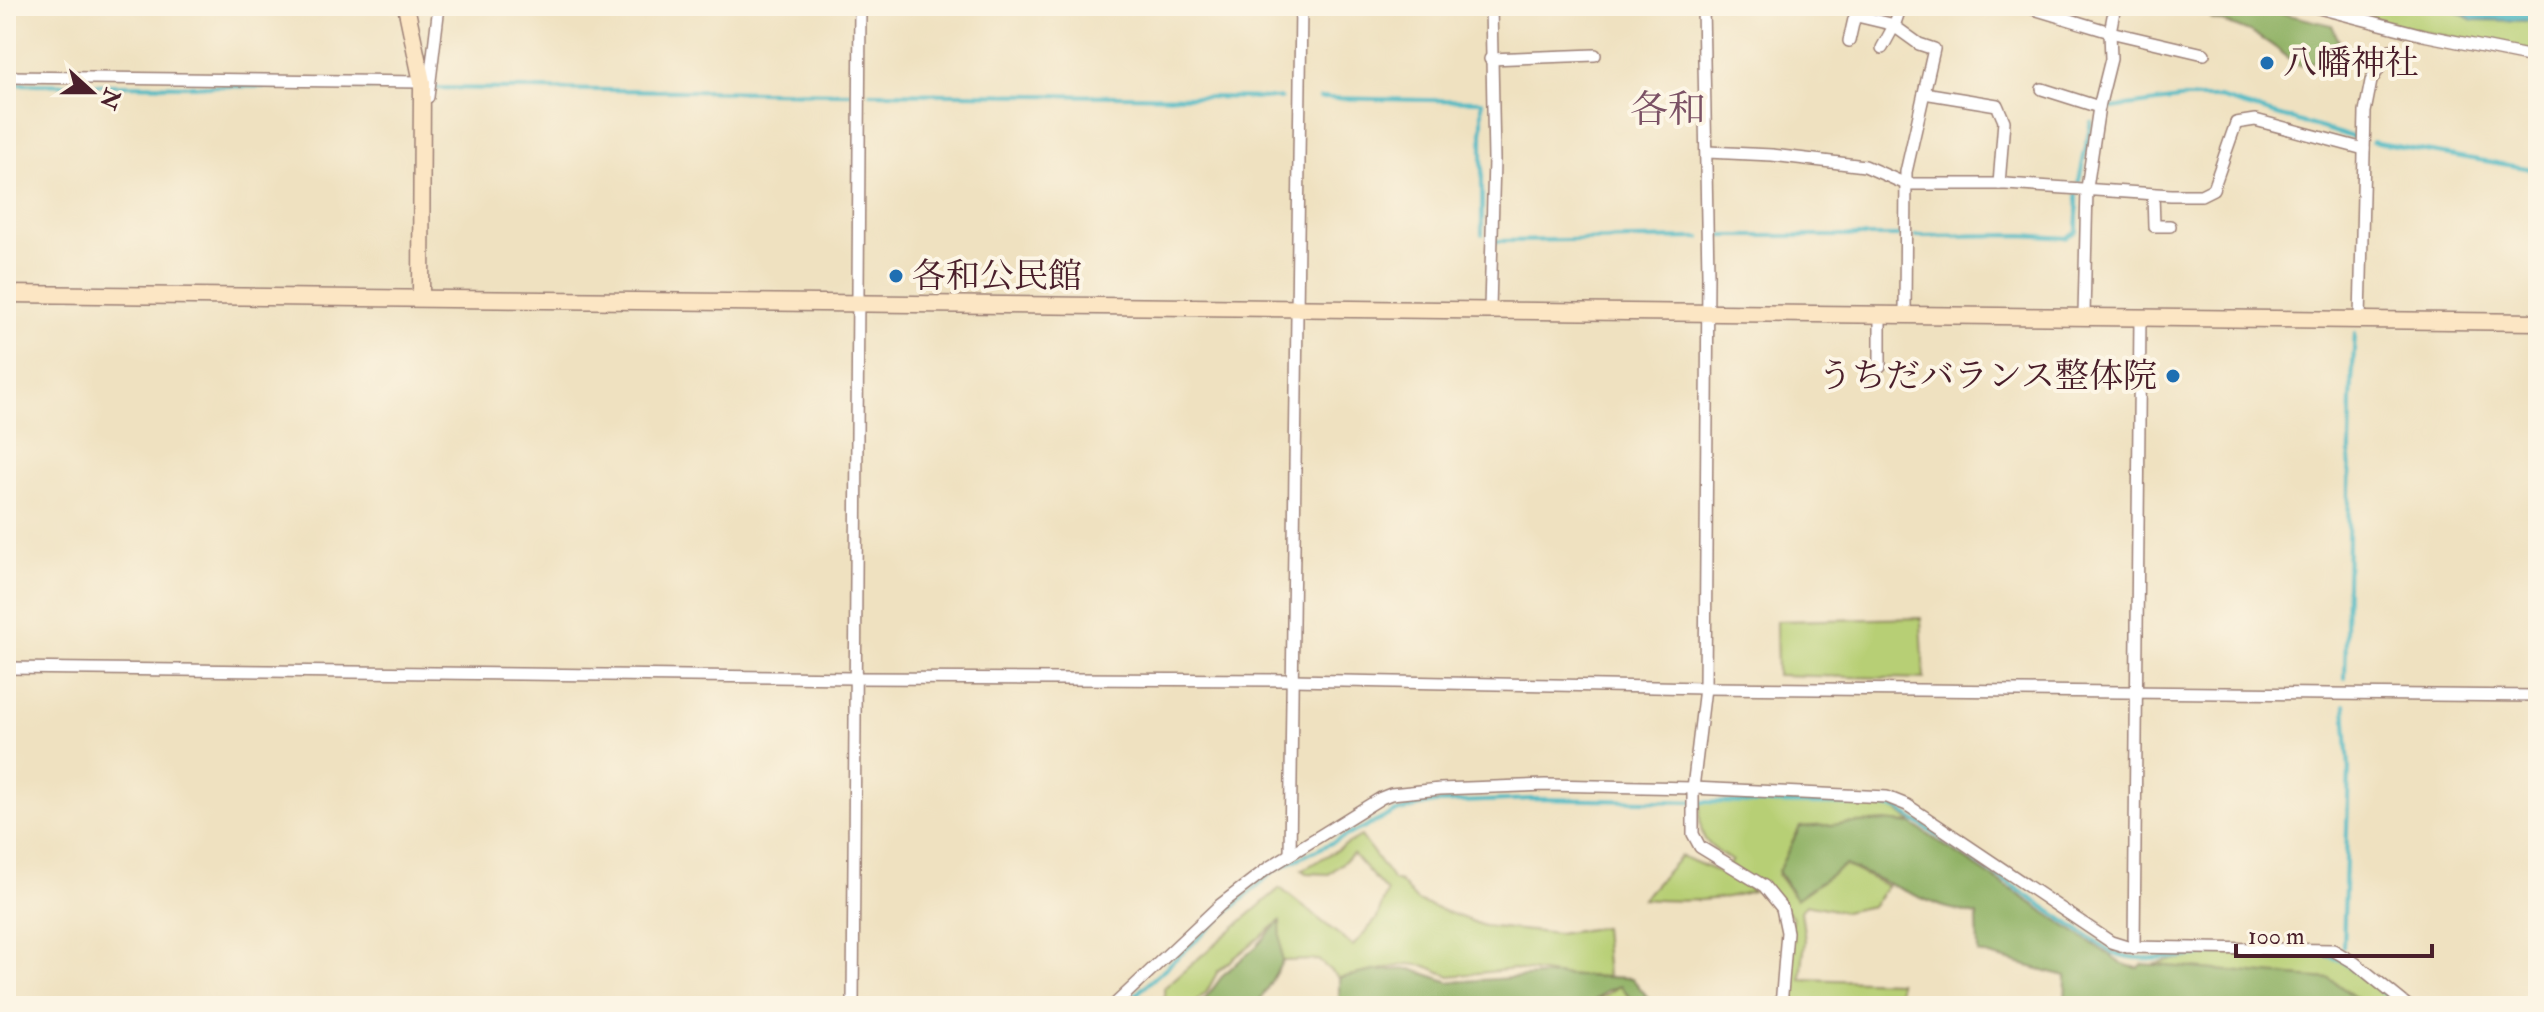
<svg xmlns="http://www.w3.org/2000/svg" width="2544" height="1012" viewBox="0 0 2544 1012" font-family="'IM FELL Double Pica','Noto Serif JP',serif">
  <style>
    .green { fill: #b7cf74; stroke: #807750; stroke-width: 2 }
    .forest { fill: #91b266; stroke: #6e6848; stroke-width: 2 }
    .water { fill: #4ab8c3; stroke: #4a6c77; stroke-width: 2 }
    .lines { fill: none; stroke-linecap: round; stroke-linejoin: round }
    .stream { stroke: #4ab8c3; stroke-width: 4 }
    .street-casing { stroke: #9c8076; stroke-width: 14 }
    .secondary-casing { stroke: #9c8076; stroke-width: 19 }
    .street { stroke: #fff; stroke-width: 11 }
    .secondary { stroke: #fce6c4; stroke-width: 16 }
    .poi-dot { fill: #1f6fb2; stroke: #fcf5e5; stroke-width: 3 }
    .labels { text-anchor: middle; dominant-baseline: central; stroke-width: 8; stroke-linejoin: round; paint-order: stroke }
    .poi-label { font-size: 34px; fill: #4a1f2b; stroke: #fcf5e5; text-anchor: start }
    .quarter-label { font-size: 38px; fill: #7b5165; stroke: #fcf5e5 }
  </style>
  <rect width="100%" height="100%" fill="#fcf5e5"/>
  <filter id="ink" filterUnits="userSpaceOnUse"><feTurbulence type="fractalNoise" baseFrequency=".0125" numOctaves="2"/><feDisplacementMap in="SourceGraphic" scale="16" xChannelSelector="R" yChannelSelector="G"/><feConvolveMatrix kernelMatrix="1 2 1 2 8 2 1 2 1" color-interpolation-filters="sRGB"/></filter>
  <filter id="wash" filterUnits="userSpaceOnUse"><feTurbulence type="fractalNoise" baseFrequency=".006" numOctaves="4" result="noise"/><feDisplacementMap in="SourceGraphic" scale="32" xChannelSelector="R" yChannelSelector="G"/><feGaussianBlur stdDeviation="1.8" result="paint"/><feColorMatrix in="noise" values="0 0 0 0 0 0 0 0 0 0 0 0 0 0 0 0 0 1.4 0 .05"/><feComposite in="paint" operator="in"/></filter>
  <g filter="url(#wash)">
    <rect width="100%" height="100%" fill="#efe1c0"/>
    <g class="green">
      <polygon points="2319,6 2538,6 2538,53 2425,32"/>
      <polygon points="1921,618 1924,679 1777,675 1776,621"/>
      <path d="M1849,801L1887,804L1912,822L1800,827L1778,875L1794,896L1845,865L1887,886L1872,906L1844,912L1806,904L1801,911L1805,941L1801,979L1899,982V1006H1789C1785,976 1792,946 1792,916L1733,868L1735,880L1753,891C1716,902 1680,902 1642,899L1681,856L1721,873L1732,861C1703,844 1697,835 1701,802Z"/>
      <polygon points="1361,836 1393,880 1400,882 1417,901 1484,926 1558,934 1603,927 1607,977 1555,975 1515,969 1450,976 1426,966 1409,964 1339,978 1318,960 1282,961 1279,922 1218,971 1206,993 1190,1006 1165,1006 1164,988 1280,888 1353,946 1376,920 1387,892 1353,854 1329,874 1306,873 1302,870"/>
      <path d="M2339,953L2411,1006H2367L2330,979L2138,969C2202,948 2272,954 2339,953Z"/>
      <polygon points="1620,986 1637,1006 1588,1006"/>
    </g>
    <g class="forest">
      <path d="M2215,6H2250L2332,25L2344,53L2298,66C2267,39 2252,30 2211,19Z"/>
      <polygon points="1885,821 1912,824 2125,965 2138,968 2143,964 2330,979 2367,1006 2065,1006 2066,976 1978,953 1977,915 1940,906 1845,865 1796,899 1778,871 1800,827"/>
      <polygon points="1280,921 1282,962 1257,1006 1200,1006 1224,974 1256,947"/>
      <polygon points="1411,969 1450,982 1555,975 1632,978 1655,1006 1637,1006 1620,986 1606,991 1588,1006 1339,1006 1339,978 1374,971"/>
    </g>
    <polygon class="water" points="2447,6 2538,6 2538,21 2473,20"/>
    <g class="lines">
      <g class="stream">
        <polyline points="9,84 408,88"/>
        <polyline points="435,88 850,93"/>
        <polyline points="870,93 1281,98"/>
        <polyline points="1320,98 1482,101 1482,234"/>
        <polyline points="2112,108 2187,98 2219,98 2356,138"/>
        <polyline points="2372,142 2538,170"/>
        <polyline points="2079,181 2091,122"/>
        <polyline points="1722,236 1899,236"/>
        <polyline points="1916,236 2023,235 2066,238 2077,231 2077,195"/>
        <polyline points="1497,241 1700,238"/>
        <polyline points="2345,678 2351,399 2355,333"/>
        <polyline points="2343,947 2349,769 2345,705"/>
        <polyline points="2250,954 2326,955 2342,961 2399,1006"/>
        <path d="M1123,1006L1275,870L1396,812L1434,803L1533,799L1876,805L1898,809L2113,953C2148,964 2185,956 2221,953"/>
      </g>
    </g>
  </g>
  <g filter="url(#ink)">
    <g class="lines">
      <defs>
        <g id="street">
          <polyline points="1703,6 1708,275 1705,688 1693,788 1693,834 1700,847 1764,886 1782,908 1787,932 1781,1006"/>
          <polyline points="1901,6 1894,26 1919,44 1934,49 1906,172 1905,314"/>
          <polyline points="2024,6 2110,32 2204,54"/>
          <polyline points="2311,6 2423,35 2538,58"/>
          <polyline points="1849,41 1854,19 1857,16 1895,25"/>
          <polyline points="1882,48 1894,26"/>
          <polyline points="1490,59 1595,55"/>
          <polyline points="6,77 422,82"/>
          <polyline points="2042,89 2099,107"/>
          <polyline points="1924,93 1997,105 2004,121 1999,184"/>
          <polyline points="428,97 439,6"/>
          <polyline points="1707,152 1772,155 1865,166 1906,184 2006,184 2171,195 2201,195 2213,189 2236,123 2255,120 2364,149"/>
          <polyline points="2153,194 2154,226 2170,226"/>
          <polyline points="1490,309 1494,160 1491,6"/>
          <polyline points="2084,315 2087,188 2099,107 2111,59 2110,32 2115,6"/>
          <polyline points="2360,319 2365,112 2371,81 2390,50"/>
          <polyline points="1880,366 1880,313"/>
          <polyline points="6,668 854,678 1292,680 1705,688 2538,696"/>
          <polyline points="1290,854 1301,6"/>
          <polyline points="2134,948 2140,316"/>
          <polyline points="853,1006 860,6"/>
          <polyline points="1113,1006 1220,905 1268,868 1381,798 1391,794 1440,789 1545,785 1693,788 1887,797 1907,805 1925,817 2111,942 2127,947 2333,950 2355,963 2408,1006"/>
        </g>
        <g id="secondary">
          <polyline points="406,6 422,82 421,298"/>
          <polyline points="6,294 2538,322"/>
        </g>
      </defs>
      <use href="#street" class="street-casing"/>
      <use href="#secondary" class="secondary-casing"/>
      <use href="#street" class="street"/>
      <use href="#secondary" class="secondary"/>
    </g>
  </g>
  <g class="poi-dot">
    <circle cx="2267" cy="63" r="8"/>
    <circle cx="896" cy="276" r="8"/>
    <circle cx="2173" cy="376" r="8"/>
  </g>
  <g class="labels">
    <g class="poi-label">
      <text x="2283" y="63">八幡神社</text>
      <text x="912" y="276">各和公民館</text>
      <text x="2157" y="376" text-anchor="end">うちだバランス整体院</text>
    </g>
    <g class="quarter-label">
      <text x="1668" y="110">各和</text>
    </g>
  </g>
  <rect width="2544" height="1012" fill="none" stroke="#fcf5e5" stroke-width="32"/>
  <g transform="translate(92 92) rotate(111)" stroke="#fcf5e5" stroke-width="6" paint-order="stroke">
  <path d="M0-6L14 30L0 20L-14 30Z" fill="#4a1f2b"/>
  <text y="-12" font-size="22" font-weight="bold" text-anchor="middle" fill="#4a1f2b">N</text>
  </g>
  <path d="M2236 944v12h196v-12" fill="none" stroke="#4a1f2b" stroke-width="4"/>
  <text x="2248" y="944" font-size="24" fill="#4a1f2b" stroke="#fcf5e5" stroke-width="6" paint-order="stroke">100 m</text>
</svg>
